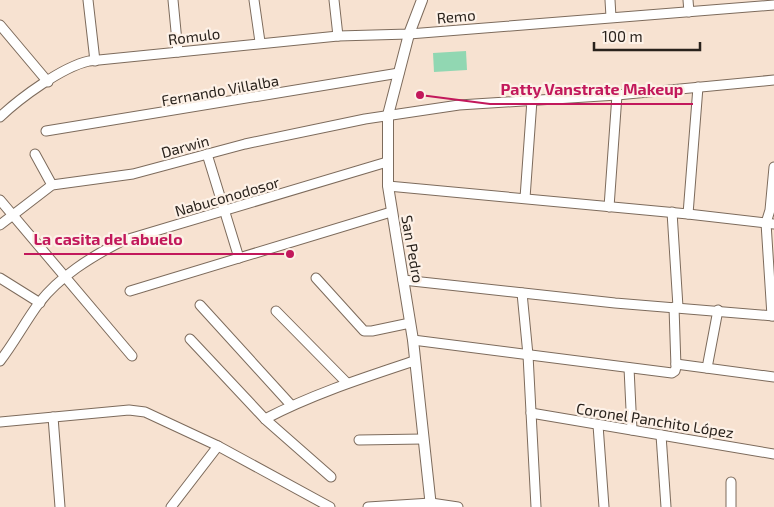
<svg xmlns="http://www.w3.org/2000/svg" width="774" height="507" viewBox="0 0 774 507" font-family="'Exo 2',sans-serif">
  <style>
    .green { fill: #91d7b2 }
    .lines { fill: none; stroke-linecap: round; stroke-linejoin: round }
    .minor-casing { stroke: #7d6b5c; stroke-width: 11 }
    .major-casing { stroke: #7d6b5c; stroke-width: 12 }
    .minor { stroke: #fff; stroke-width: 9 }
    .major { stroke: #fff; stroke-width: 10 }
    .labels { text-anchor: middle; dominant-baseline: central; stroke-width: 4.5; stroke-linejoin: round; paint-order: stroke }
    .street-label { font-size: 15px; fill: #29221c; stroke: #fdf1e7 }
    .leader { fill: none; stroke: #c2185b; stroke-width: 2 }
    .callout-dot { fill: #c2185b; stroke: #fdf1e7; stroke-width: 2 }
    .callout-label { font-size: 16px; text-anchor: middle; font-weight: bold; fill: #c2185b; stroke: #fdf1e7; stroke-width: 4.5; stroke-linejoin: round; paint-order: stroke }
  </style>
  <rect width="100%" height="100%" fill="#f7e2d1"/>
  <polygon class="green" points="466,51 467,70 434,72 433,53"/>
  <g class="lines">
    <defs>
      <g id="minor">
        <polyline points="88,0 95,61"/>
        <polyline points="173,0 178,52"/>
        <polyline points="254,0 260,42"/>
        <polyline points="334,0 338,36"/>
        <polyline points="610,0 611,17"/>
        <polyline points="688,0 689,12"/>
        <polyline points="0,25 48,82"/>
        <path d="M0,117C20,98 62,67 89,61L338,36L409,34L774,5"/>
        <polyline points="46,131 399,73"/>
        <polyline points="35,154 52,185"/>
        <polyline points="207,154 239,258"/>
        <polyline points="388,186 688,214 774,224"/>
        <polyline points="525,198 532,100"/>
        <polyline points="0,200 132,356"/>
        <polyline points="609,207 617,95"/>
        <polyline points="672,212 678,307"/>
        <polyline points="688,214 698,87"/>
        <polyline points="0,225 52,185 133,174 245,144 365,119 459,105 617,95 774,80"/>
        <polyline points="0,278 40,303"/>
        <polyline points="316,278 364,331 372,331 410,323"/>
        <polyline points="403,280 615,303 774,316"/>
        <polyline points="130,291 391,212"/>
        <polyline points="522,293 528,355 536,507"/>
        <polyline points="200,305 291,405"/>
        <polyline points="276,311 347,383"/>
        <polyline points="772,316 766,223 770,210 774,167"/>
        <polyline points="190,339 265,419 331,477"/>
        <polyline points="413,340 672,373 675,371 676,367 674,307"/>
        <path d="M0,361C14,343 25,322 39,303C60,276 91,257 122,241L387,162"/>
        <polyline points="676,364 774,377"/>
        <polyline points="629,368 632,430"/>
        <polyline points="707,368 718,310"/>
        <polyline points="531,413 774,454"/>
        <polyline points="53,417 60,507"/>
        <path d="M265,419C313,394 363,378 414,361"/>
        <polyline points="0,422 129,410 145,412 218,446 330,507"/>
        <polyline points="598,425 604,507"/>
        <polyline points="661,435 666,507"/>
        <polyline points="359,440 423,439"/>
        <polyline points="731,482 731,507"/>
        <polyline points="171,507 218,446"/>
        <polyline points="368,507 431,503 458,507"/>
      </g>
      <polyline id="major" points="422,0 409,34 388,115 388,186 413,340 431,507"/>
    </defs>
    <use href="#minor" class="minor-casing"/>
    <use href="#major" class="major-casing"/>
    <use href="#minor" class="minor"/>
    <use href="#major" class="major"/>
  </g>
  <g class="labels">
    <g class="street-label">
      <text transform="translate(456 16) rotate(-5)">Remo</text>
      <text transform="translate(194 36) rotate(-7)">Romulo</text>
      <text transform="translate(220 90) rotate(-10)">Fernando Villalba</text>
      <text transform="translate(185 146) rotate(-15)">Darwin</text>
      <text transform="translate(227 196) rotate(-16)">Nabuconodosor</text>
      <text transform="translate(413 249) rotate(80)">San Pedro</text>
      <text transform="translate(655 420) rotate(9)">Coronel Panchito López</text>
    </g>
  </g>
  <path class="leader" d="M420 95L490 104H693M290 254L193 254H24"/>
  <g class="callout-dot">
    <circle cx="420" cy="95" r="5"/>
    <circle cx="290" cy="254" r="5"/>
  </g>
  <g class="callout-label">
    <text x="592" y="95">Patty Vanstrate Makeup</text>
    <text x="108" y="245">La casita del abuelo</text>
  </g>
  <path d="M594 42v8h106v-8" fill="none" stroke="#29221c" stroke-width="2.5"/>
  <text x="602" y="42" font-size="15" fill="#29221c" stroke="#fdf1e7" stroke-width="4" paint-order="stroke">100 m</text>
</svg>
